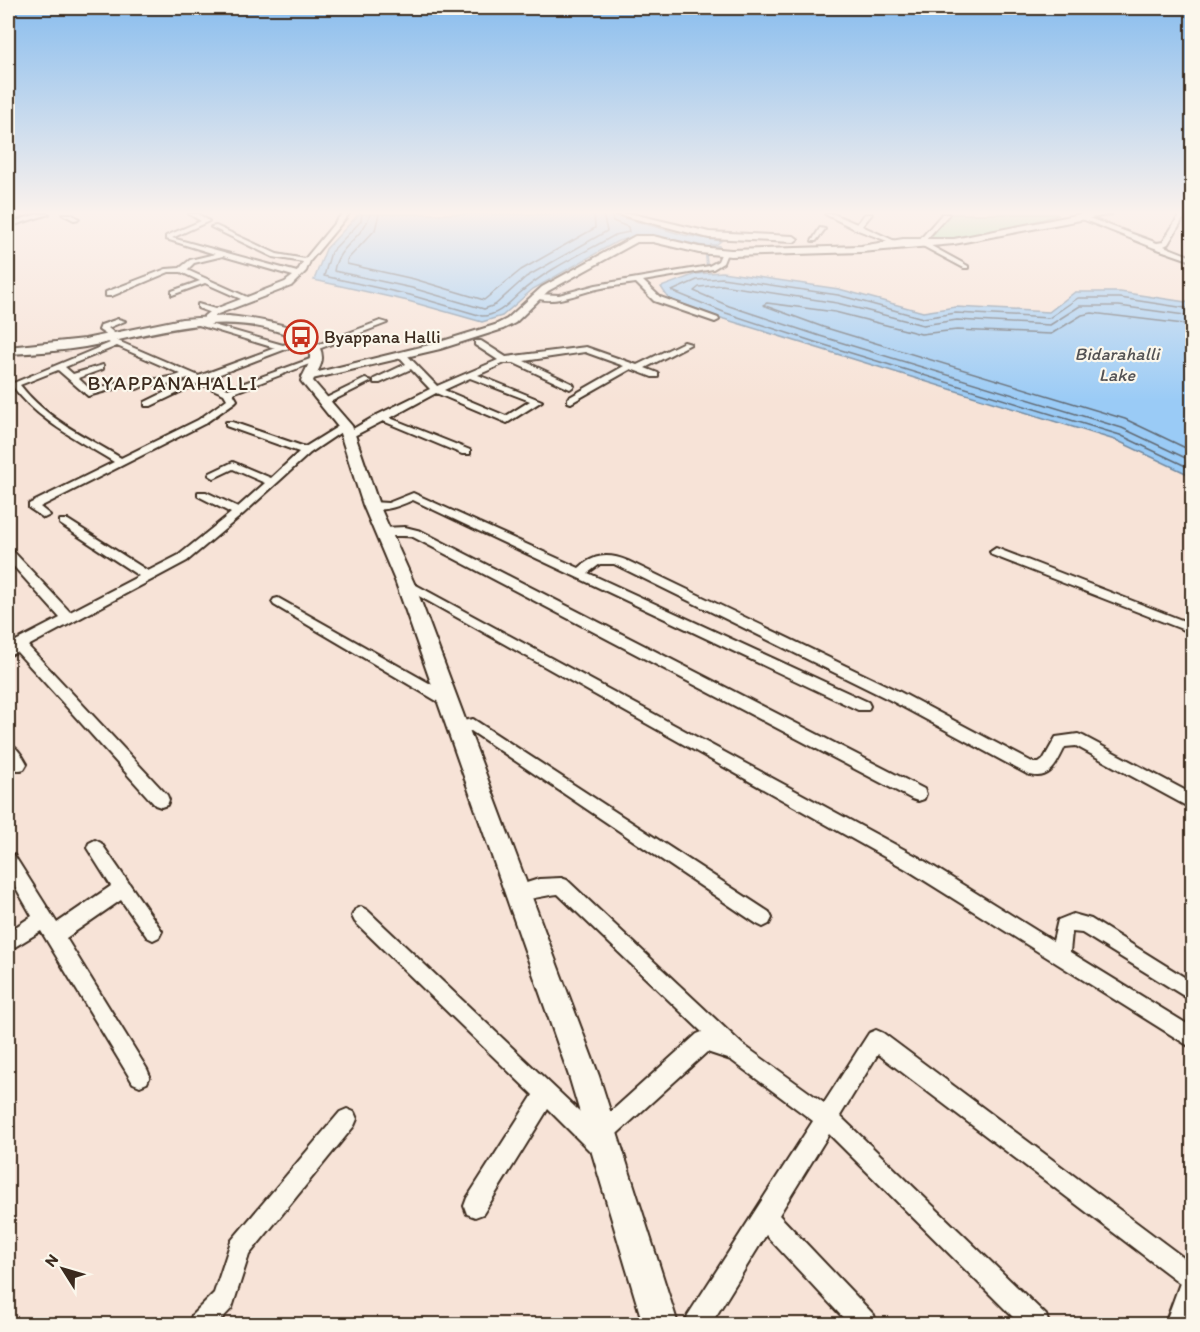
<svg xmlns="http://www.w3.org/2000/svg" width="1200" height="1332" viewBox="0 0 1200 1332" font-family="Itim,sans-serif">
  <style>
    .green { fill: #9fdea6; stroke: #6d8462; stroke-width: 1.5 }
    .water { fill: #9acbf6; stroke: #748ba0; stroke-width: 1.5 }
    .lines { fill: none; stroke-linecap: round; stroke-linejoin: round }
    .shore { stroke: #616a74; stroke-width: 1.5 }
    .stream { stroke: #748ba0; stroke-width: 2 }
    .minor-casing { stroke: #3b2a1e; stroke-width: 4 }
    .tertiary-casing { stroke: #3b2a1e; stroke-width: 4 }
    .secondary-casing { stroke: #3b2a1e; stroke-width: 4 }
    .minor { fill: #fbf7ec; fill-rule: evenodd }
    .tertiary { fill: #fbf7ec; fill-rule: evenodd }
    .secondary { fill: #fbf7ec; fill-rule: evenodd }
    .labels { text-anchor: middle; dominant-baseline: central; stroke-width: 4.5; stroke-linejoin: round; paint-order: stroke }
    .far-poi-label { font-size: 18px; fill: #3b2a1e; stroke: #fbf7ec; text-anchor: start }
    .far-water-label { font-size: 18px; font-style: italic; fill: #535254; stroke: #fbf7ec }
    .far-quarter-label { font-size: 20px; letter-spacing: 1.5px; fill: #3b2a1e; stroke: #fbf7ec }
  </style>
  <rect width="100%" height="100%" fill="#f7e3d7"/>
  <filter id="ink" filterUnits="userSpaceOnUse"><feTurbulence type="fractalNoise" baseFrequency=".0167" numOctaves="2"/><feDisplacementMap in="SourceGraphic" scale="12" xChannelSelector="R" yChannelSelector="G"/><feConvolveMatrix kernelMatrix="1 2 1 2 8 2 1 2 1" color-interpolation-filters="sRGB"/></filter>
  <g filter="url(#ink)">
    <polygon class="green" points="950,214 1056,214 1058,215 1010,229 933,241 932,236"/>
    <g class="water">
      <polygon points="359,214 610,214 684,235 721,241 712,248 662,237 638,236 618,241 533,289 502,316 482,322 408,301 314,280 326,249"/>
      <polygon points="722,272 839,289 923,312 956,307 1049,312 1075,292 1120,292 1192,303 1192,476 1118,441 724,319 669,299 661,287 696,274"/>
    </g>
    <g class="lines">
      <g class="shore">
        <path d="M362,214L361,221L331,252L324,276L410,295L482,316C498,316 509,303 520,293C547,269 584,253 615,235L629,232L628,227L613,221L611,214"/>
        <path d="M370,214C364,238 337,246 334,271L412,288L484,309L495,305L526,277L607,231L603,214"/>
        <polyline points="379,214 375,230 347,260 347,264 414,279 484,300 521,270 595,228 594,214"/>
        <polyline points="1192,309 1120,298 1078,298 1049,318 956,313 923,318 838,295 722,278 697,280 672,291 726,313 818,343 1120,435 1192,469"/>
        <polyline points="1192,316 1119,306 1080,306 1050,325 957,320 923,325 837,303 722,285 699,287 694,291 729,306 820,336 1122,428 1192,461"/>
        <polyline points="1192,325 1092,313 1082,315 1051,334 957,330 921,334 835,312 767,303 763,305 823,327 1125,419 1192,451"/>
      </g>
      <polyline class="stream" points="707,266 706,256 719,246 711,245"/>
      <defs>
        <g id="minor">
          <polygon points="38,214 49,214 8,227 8,223"/>
          <polygon points="62,214 71,214 79,219 74,220"/>
          <path d="M189,214H198L209,221L172,238L297,272L303,262L273,257L211,227L216,226L277,254L305,259L342,214H349L310,261L306,271L291,286L218,314L210,320H204V316L209,312L198,308V304L215,309L241,299L205,283L172,295V291L200,281L181,272H169L112,296H106V292L166,269L180,268L190,260L215,254L166,239V236L201,221ZM223,256L293,276L285,282L247,297L187,270L194,263Z"/>
          <polygon points="825,214 834,214 857,224 865,214 872,214 862,226 895,241 890,242 855,229"/>
          <polygon points="942,214 949,214 924,242 968,266 968,268 964,268 917,243"/>
          <polygon points="1078,214 1157,243 1163,242 1180,214 1186,214 1168,244 1164,246 1192,257 1192,261 1152,247 1077,217"/>
          <polygon points="820,228 825,229 816,241 812,241"/>
          <path d="M722,252L727,253L723,263L713,269L643,281L660,297L718,318L719,320L715,322L654,301L636,283C623,285 610,286 597,289C578,293 551,307 532,296L536,294L559,295L596,285L709,266L718,261Z"/>
          <path d="M118,319L125,321L108,328L118,336L111,338L199,376L275,348L192,323V319L283,345L306,338L310,340L207,379L228,389L313,358L320,360L233,393L237,400L235,402L204,424L40,507L50,515L44,518L29,508V504L114,462C75,438 38,421 11,384L110,343L101,338L105,336L111,338L99,330L101,325ZM117,346L181,374C162,381 149,377 131,385V389H137L149,384L167,385L188,378L192,379L145,402V406H151L199,383L224,394L227,399L198,420L121,458C85,436 47,420 20,385L58,370L88,396L121,387L122,385L118,382L92,391L78,378L103,369V365L73,374L65,367Z"/>
          <polygon points="380,321 387,323 316,350 309,348"/>
          <path d="M475,341H481L506,357L586,347L637,365L684,342L691,344L645,368L658,373V377H652L631,369L571,403L568,402V398L624,366L585,352L524,361L573,384L574,386L570,389L514,363H505L478,375L542,401L507,423L436,393L390,418L470,450V454H462L383,421L352,437H346V433L377,415L430,389L411,369L380,383H374V379L406,364L398,355L399,353H405L437,386L498,360L475,345ZM470,378L530,401L506,416L444,390Z"/>
          <polygon points="365,379 372,381 328,403 320,401"/>
          <polygon points="226,422 232,422 305,447 342,424 350,426 310,453 243,514 187,561 28,646 167,795 169,800 167,805 161,807 155,805 17,652 8,656 8,645 60,618 8,560 8,549 12,550 70,612 139,576 60,524 60,520 68,520 148,571 179,555 231,513 198,496 198,492 206,492 238,507 265,483 233,469 214,478 209,475 210,473 233,462 271,478 299,452 226,426"/>
          <path d="M413,493L579,568C594,554 609,553 628,561L900,692L1034,763H1039L1043,760L1056,737L1078,734L1083,736L1192,794V809L1076,746L1065,747C1056,765 1050,782 1027,774L890,700L614,564H600L588,573L868,702L870,706L868,710H858L413,500C399,506 379,515 366,505L371,502L388,503Z"/>
          <path d="M405,527L421,531L924,789L926,794L924,799L918,801L912,799L413,537C402,534 386,539 377,532L383,528Z"/>
          <polygon points="996,548 1192,624 1192,633 992,555 990,552"/>
          <polygon points="405,579 918,857 1053,941 1058,920 1073,914 1091,919 1192,982 1192,1001 1082,933 1072,932 1070,952 1192,1027 1192,1048 906,869 401,586 399,583"/>
          <polygon points="278,598 452,696 454,700 452,704 442,704 274,605 272,602 274,599"/>
          <polygon points="473,719 769,912 772,918 769,924 763,927 757,924 471,731 458,733 453,731 451,727 453,723"/>
          <path d="M8,743C16,746 23,756 27,764L24,769C7,775 7,754 8,743Z"/>
          <polygon points="95,840 101,843 162,931 159,937 153,940 147,937 121,900 66,938 147,1069 150,1076 147,1083 140,1086 133,1083 41,931 8,951 8,932 32,916 8,874 8,852 14,855 57,923 111,886 87,848 89,843"/>
          <path d="M561,878L567,880L742,1044L824,1103L869,1033L876,1030L883,1033L1192,1264V1314L1189,1324H1165L1180,1283L878,1054L840,1116L1046,1315L1049,1324H1020L829,1134L779,1215L874,1315L877,1324H849L766,1235L711,1324H685L688,1315L813,1121L731,1060L707,1052L608,1142L605,1150L597,1153L589,1150L548,1109L483,1214L475,1217L467,1214L464,1206L467,1198L533,1095L355,922L352,916L355,910L361,907L367,910L595,1126L697,1034L702,1032L558,894C546,895 521,902 514,899L511,893L514,887L539,879Z"/>
          <polygon points="347,1109 354,1112 357,1119 354,1126 249,1255 232,1308 217,1324 189,1324 192,1315 214,1293 231,1241 340,1112"/>
        </g>
        <g id="tertiary">
          <polygon points="617,214 633,214 709,232 794,236 798,239 794,242 709,238"/>
          <polygon points="1081,214 1112,214 954,244 861,252 731,256 699,253 653,242 637,242 548,291 515,323 503,329 440,349 308,380 302,376 433,344 495,325 507,319 542,287 635,236 653,236 699,247 731,250 861,246 903,239 954,239"/>
        </g>
        <path id="secondary" d="M229,316C251,319 323,325 322,358C322,366 316,373 313,381L352,426L379,505L414,583L599,1076L678,1324H643L569,1076L396,583L363,505L338,427L301,381C303,373 311,364 310,355C308,343 294,337 283,333C216,310 151,335 85,347C60,351 33,353 8,354V347L85,339L182,319Z"/>
      </defs>
      <use href="#minor" class="minor-casing"/>
      <use href="#tertiary" class="tertiary-casing"/>
      <use href="#secondary" class="secondary-casing"/>
      <use href="#minor" class="minor"/>
      <use href="#tertiary" class="tertiary"/>
      <use href="#secondary" class="secondary"/>
    </g>
  </g>
  <linearGradient id="sky" x2="0" y2="1"><stop stop-color="#89bdee"/><stop offset="0.53" stop-color="#fbf2ed"/><stop offset="1" stop-color="#fbf2ed" stop-opacity="0"/></linearGradient>
  <rect width="1200" height="401" fill="url(#sky)"/>
  <defs>
    <symbol id="bus-ring" viewBox="-11 -11 22 22"><circle r="9.5" fill="#fbf7ec" stroke="#c8321e" stroke-width="1.5"/><path d="M-5-6H5V4H4V6H2V4H-2V6H-4V4H-5ZM-3.5-4V0h7V-4ZM-3.5 1.2v1.5H-2V1.2ZM2 1.2v1.5H3.5V1.2Z" fill="#c8321e"/></symbol>
  </defs>
  <g fill-rule="evenodd">
    <use href="#bus-ring" x="282" y="318" width="38" height="38"/>
  </g>
  <g class="labels">
    <g class="far-poi-label">
      <text x="324" y="337">Byappana Halli</text>
    </g>
    <g class="far-water-label">
      <text x="1117" y="354">Bidarahalli<tspan x="1117" dy="21">Lake</tspan></text>
    </g>
    <g class="far-quarter-label">
      <text x="173" y="383">BYAPPANAHALLI</text>
    </g>
  </g>
  <rect width="1200" height="1332" fill="none" stroke="#fbf7ec" stroke-width="30"/>
  <rect x="15" y="15" width="1170" height="1302" fill="none" stroke="#3b2a1e" stroke-width="2" filter="url(#ink)"/>
  <g transform="translate(63 1269) rotate(307)" stroke="#fbf7ec" stroke-width="4.5" paint-order="stroke">
  <path d="M0-4.5L10 22L0 15L-10 22Z" fill="#3b2a1e"/>
  <text y="-9" font-size="16" font-weight="bold" text-anchor="middle" fill="#3b2a1e">N</text>
  </g>
</svg>
